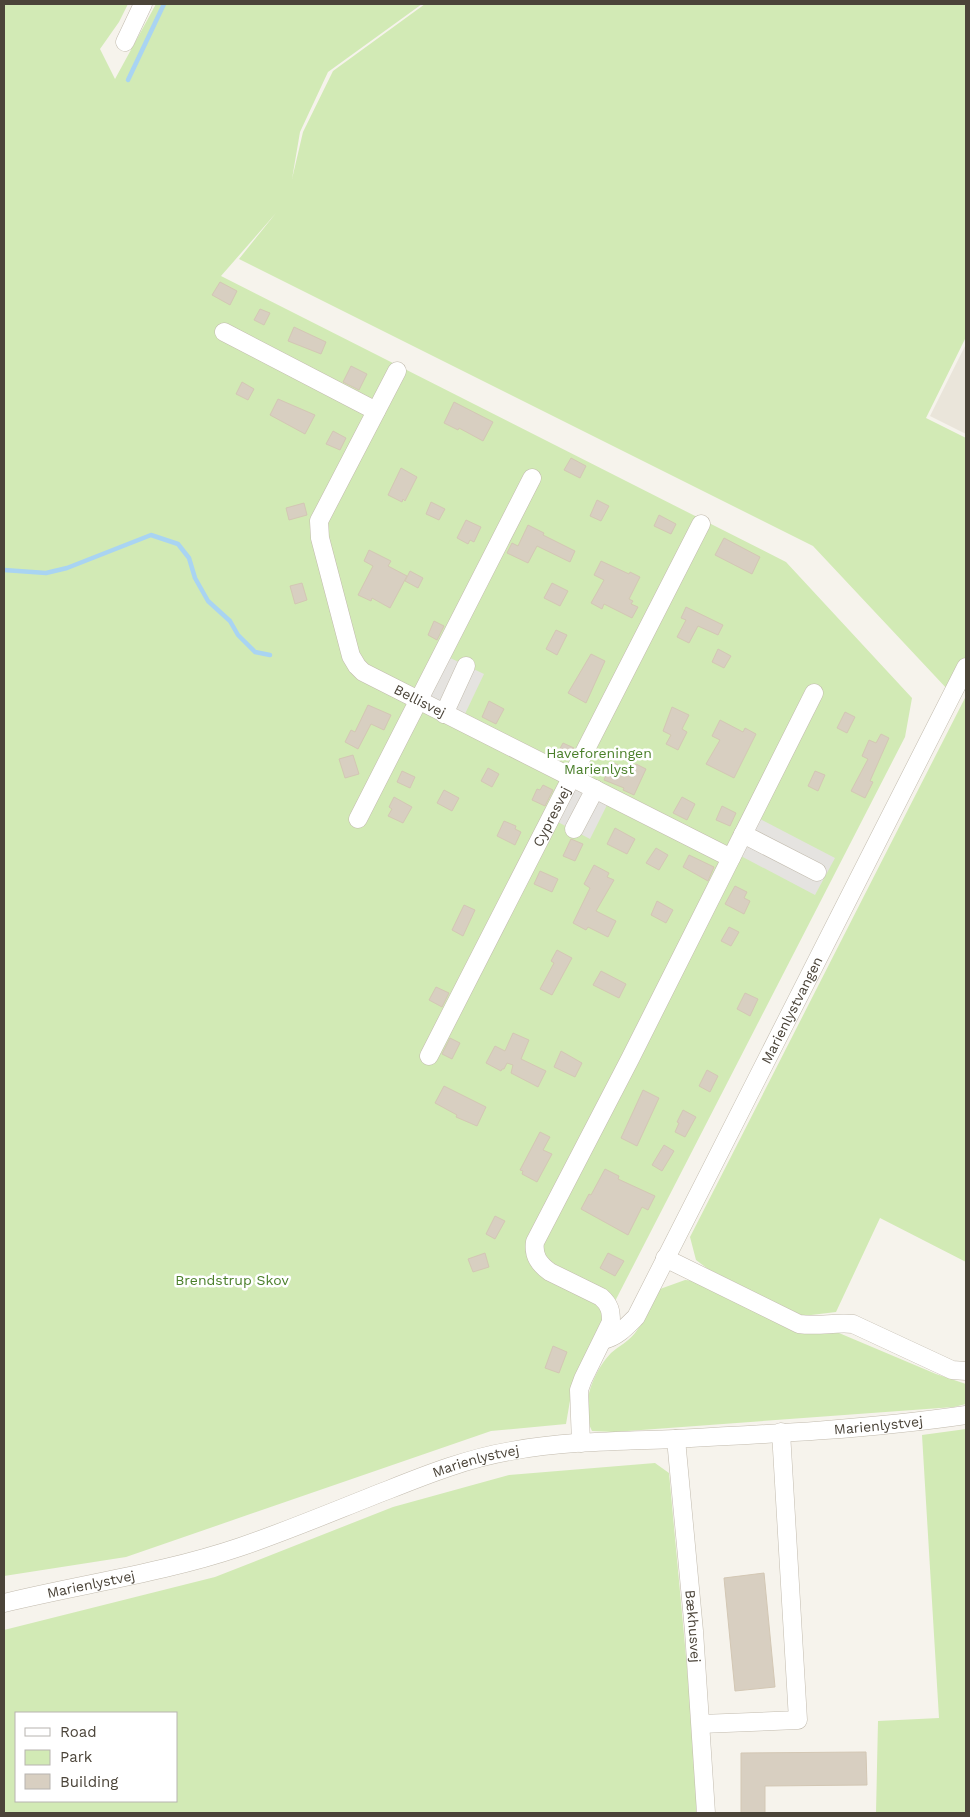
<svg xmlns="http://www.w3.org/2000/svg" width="970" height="1817" viewBox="0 0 970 1817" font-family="'Work Sans',sans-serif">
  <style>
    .residential { fill: #eae5da }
    .green { fill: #d2eab5; fill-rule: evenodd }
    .parking { fill: #e5e3e0 }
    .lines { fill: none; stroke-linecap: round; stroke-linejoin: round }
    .stream { stroke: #a9d4f2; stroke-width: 4.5 }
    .building { fill: #d8cfc1; stroke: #d3c7b4 }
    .minor-casing { stroke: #c2bbae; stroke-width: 19 }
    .minor { stroke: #fff; stroke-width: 18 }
    .labels { text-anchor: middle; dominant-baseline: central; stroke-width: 5; stroke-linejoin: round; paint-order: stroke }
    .street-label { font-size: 14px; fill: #4b4439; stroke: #fff }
    .park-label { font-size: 14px; fill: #4a7f2a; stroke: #fff }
  </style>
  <rect width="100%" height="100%" fill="#f6f3ec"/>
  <polygon class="residential" points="966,344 966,434 930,416"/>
  <g class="green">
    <polygon points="4,4 128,4 119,22 100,49 115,79 156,4 422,4 328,72 300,132 292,179 303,132 333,71 425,4 966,4 966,337 926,418 966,438 966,659 949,691 813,546 239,259 276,213 221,276 786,562 912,698 905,737 573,1383 566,1424 491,1431 126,1557 4,1576"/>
    <polygon points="966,696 966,1262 880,1218 836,1312 803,1316 708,1269 696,1260 690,1237"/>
    <path d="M685,1280L696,1281L803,1334L839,1333L936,1374L966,1384V1404L954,1407L614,1432L592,1431C579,1407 593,1372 611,1353C619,1346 629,1341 635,1333C645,1320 652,1304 660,1289Z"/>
    <polygon points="966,1429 966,1813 876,1813 878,1721 939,1718 922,1435"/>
    <path d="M655,1463L669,1473L697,1775L696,1813H4V1630L215,1577L393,1507L509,1475ZM16,1713H176V1801H16Z"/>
  </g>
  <g class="parking">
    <polygon points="446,656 484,674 464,716 426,698"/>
    <polygon points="574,786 608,803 590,839 556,821"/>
    <polygon points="758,818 835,858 815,895 739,855"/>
  </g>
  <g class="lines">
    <g class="stream">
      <polyline points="128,80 164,4"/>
      <polyline points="4,570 46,573 67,568 151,535 178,544 189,558 195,578 208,601 230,621 238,635 255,652 270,655"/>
    </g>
  </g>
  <g class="building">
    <polygon points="220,282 237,291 230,305 212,295"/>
    <polygon points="260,309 270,313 264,325 254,320"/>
    <polygon points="294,327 326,342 321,354 288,341"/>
    <polygon points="351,366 367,374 359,390 343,382"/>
    <polygon points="242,382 254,389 248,400 236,394"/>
    <polygon points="278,399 315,415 305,434 270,415"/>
    <polygon points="454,402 493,422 483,441 459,428 458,430 444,423"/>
    <polygon points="333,431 346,438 340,450 326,444"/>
    <polygon points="571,458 586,466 580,478 564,470"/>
    <polygon points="401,468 417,477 405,501 403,499 402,502 388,495"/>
    <polygon points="597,500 609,506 601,521 590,516"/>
    <polygon points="431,502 445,509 439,520 426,514"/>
    <polygon points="304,503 307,515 289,520 286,508"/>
    <polygon points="659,515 676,524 671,534 654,526"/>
    <polygon points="466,520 481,527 474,542 470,540 468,544 457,538"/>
    <polygon points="528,525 544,533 543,535 575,551 570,562 537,546 528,563 507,553 512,543 518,546"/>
    <polygon points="724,538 760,557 752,574 715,555"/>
    <polygon points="369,550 391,561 388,566 407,576 390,608 372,598 371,601 358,595 373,566 364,561"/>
    <polygon points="601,561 629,574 630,572 640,577 629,599 633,601 631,604 638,607 632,618 604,604 602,609 591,603 604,580 594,575"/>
    <polygon points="410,571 423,578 418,588 405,581"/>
    <polygon points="302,583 307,600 295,604 290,586"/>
    <polygon points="552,583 568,591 560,606 544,598"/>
    <polygon points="686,607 723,625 718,635 698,626 689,643 677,637 686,620 681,618"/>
    <polygon points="434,621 444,626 437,640 428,635"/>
    <polygon points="556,630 567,635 557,655 546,649"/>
    <polygon points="718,649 731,656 724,668 712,662"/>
    <polygon points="591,654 605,661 586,703 568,693"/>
    <polygon points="489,701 504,709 496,724 482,717"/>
    <polygon points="368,705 391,715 384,730 371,724 358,749 345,742 351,730 355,732"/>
    <polygon points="672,707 689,715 682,729 687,732 678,750 666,744 671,735 663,731"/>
    <polygon points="845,712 855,717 847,733 837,728"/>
    <polygon points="720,720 743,732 745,728 756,734 734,778 706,764 720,740 712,736"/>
    <polygon points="881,734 889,738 870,781 873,782 865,798 851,791 868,759 862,756 869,740 876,743"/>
    <polygon points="563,743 574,748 568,760 557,754"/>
    <polygon points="353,755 359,774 345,778 339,759"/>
    <polygon points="611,762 632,771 636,764 646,769 634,795 623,790 624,788 604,780"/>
    <polygon points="488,768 499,774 492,787 481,781"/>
    <polygon points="402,771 415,777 410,788 397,782"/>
    <polygon points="815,771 825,775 818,791 808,786"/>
    <polygon points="543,785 553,790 545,806 532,800 537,789 540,790"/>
    <polygon points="444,790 459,798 452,811 437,803"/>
    <polygon points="394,797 412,807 403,823 388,816 392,809 389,807"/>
    <polygon points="682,797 695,804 687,820 673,813"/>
    <polygon points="722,806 736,813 730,826 716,820"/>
    <polygon points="504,821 516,826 515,829 521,832 515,845 497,836"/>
    <polygon points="615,828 635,839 627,854 607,844"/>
    <polygon points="571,839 583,844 575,861 563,856"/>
    <polygon points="656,848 668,855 659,870 646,863"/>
    <polygon points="689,855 714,867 708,881 683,867"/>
    <polygon points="594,865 609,873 607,877 614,880 596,911 616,921 608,937 588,927 586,930 573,923 590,888 584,884"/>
    <polygon points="540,871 558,879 552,892 534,884"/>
    <polygon points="735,886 747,892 744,898 750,901 744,914 725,904"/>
    <polygon points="657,901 673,910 666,923 651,915"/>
    <polygon points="464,905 475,910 463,936 452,930"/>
    <polygon points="729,927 739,932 731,946 721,941"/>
    <polygon points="557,950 572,958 552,995 540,989 554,963 551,961"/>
    <polygon points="601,971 626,984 619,998 593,985"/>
    <polygon points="436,987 449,993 442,1007 429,1000"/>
    <polygon points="745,993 758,999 750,1016 737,1009"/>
    <polygon points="513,1033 529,1040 521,1059 546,1071 538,1087 511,1073 513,1065 507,1063 504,1069 502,1069 501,1071 486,1063 495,1046 505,1051"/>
    <polygon points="450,1038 460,1043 452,1059 442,1054"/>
    <polygon points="561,1051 582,1063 575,1077 554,1067"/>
    <polygon points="707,1070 718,1076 710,1092 699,1086"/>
    <polygon points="444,1086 486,1107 477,1126 456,1117 457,1115 435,1103"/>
    <polygon points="643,1090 659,1098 637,1146 621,1138"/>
    <polygon points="683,1110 696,1117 685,1137 675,1132 679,1123 677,1122"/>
    <polygon points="540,1132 550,1137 543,1150 552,1154 537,1182 522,1174 523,1171 520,1170"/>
    <polygon points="664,1145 674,1151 662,1171 652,1165"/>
    <polygon points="605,1169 619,1176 618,1179 655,1196 648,1210 642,1207 628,1235 581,1209 589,1194 591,1195"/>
    <polygon points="495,1216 505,1221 495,1239 486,1234"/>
    <polygon points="485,1253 489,1267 473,1272 468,1259"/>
    <polygon points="608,1253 624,1261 615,1276 600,1268"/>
    <polygon points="553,1346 567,1352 559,1373 545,1368"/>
    <polygon points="764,1573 775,1687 735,1691 724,1578"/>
    <polygon points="866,1752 867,1785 765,1786 765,1813 741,1813 741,1753"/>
  </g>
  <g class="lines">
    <defs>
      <g id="minor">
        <polyline points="125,42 143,4"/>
        <polyline points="224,332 376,411"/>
        <path id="s1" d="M397,371L319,521L320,538L351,656L357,666L363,672L731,858"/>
        <polyline points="444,714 466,666"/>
        <polyline points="358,819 532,478"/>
        <polyline points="574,829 595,789"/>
        <polyline points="743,834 817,872"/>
        <path id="s2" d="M429,1056L701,524"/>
        <path d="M665,1258L799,1324C818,1327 835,1322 853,1324L952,1370L966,1371"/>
        <path id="s3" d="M603,1340C617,1337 626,1327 636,1317L966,667"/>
        <path id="s4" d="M676,1439L694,1631L706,1813"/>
        <path d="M581,1443L579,1390L583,1379L611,1322C611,1311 610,1305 601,1297L550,1272C539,1264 533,1256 535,1242L630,1059L814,693"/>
        <path id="s5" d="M4,1603C82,1584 163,1573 240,1547C290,1530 339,1509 388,1490C428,1474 469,1458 511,1451C565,1441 620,1441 674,1439C772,1434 870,1429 966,1415"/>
        <polyline points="701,1724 798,1720 781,1432"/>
      </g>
    </defs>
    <use href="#minor" class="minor-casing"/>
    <use href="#minor" class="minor"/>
  </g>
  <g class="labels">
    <g class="street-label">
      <text stroke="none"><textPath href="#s1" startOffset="392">Bellisvej</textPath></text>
      <text stroke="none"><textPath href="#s2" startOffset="269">Cypresvej</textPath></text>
      <text stroke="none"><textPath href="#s3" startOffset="385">Marienlystvangen</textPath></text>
      <text stroke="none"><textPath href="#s5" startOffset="899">Marienlystvej</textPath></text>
      <text stroke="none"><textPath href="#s5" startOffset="494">Marienlystvej</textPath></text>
      <text stroke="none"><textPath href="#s5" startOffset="89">Marienlystvej</textPath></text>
      <text stroke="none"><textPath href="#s4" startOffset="188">Bækhusvej</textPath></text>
    </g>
    <g class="park-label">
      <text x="599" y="753">Haveforeningen<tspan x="599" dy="16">Marienlyst</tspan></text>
      <text x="232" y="1280">Brendstrup Skov</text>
    </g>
  </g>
  <rect width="970" height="1817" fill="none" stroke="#4b4439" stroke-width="10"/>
  <rect x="15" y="1712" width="162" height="90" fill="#ffffff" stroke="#b7b4b0"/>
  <rect x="25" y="1728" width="25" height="8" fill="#ffffff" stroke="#b7b4b0"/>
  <text x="60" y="1737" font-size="15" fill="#4b4439">Road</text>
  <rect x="25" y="1750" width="25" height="15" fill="#d2eab5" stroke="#b7b4b0"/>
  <text x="60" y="1762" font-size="15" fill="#4b4439">Park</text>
  <rect x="25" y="1774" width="25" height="15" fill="#d8cfc1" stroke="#b7b4b0"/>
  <text x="60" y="1787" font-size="15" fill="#4b4439">Building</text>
</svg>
